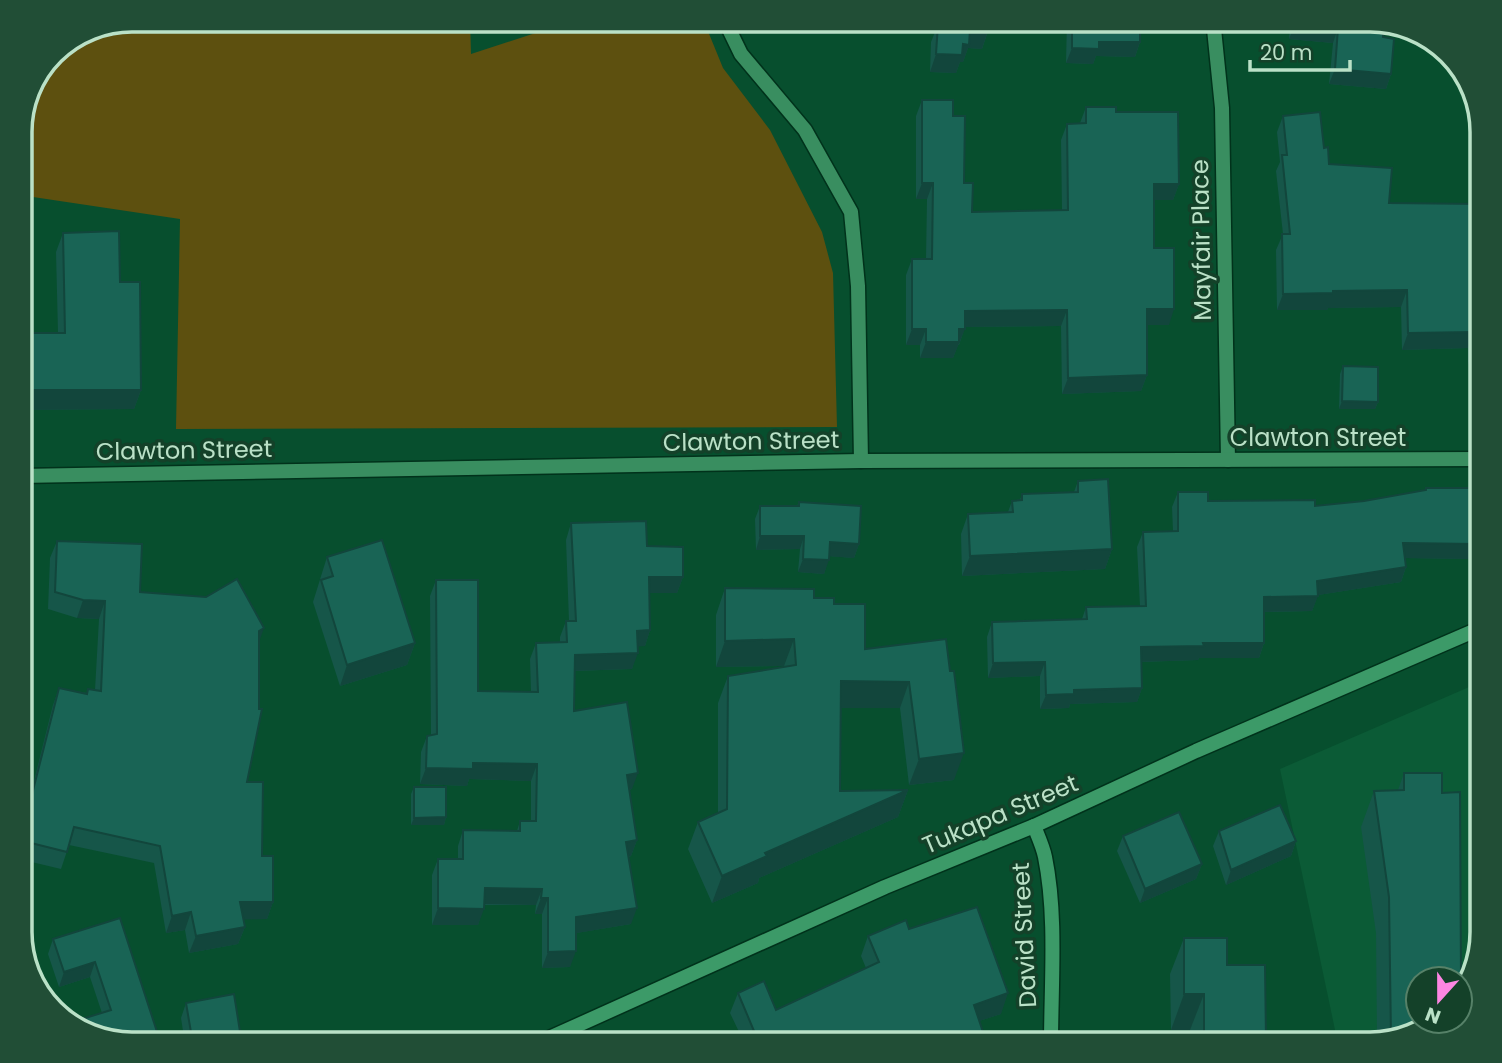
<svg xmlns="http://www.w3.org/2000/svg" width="1502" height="1063" viewBox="0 0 1502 1063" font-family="Poppins,sans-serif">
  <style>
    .built { fill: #0b5b36 }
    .green { fill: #5d500f }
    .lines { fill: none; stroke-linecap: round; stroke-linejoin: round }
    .lane-casing { stroke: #01321b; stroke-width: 17 }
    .street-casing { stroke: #01321b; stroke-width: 17 }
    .secondary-casing { stroke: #01321b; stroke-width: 17 }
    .lane { stroke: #398e60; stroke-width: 14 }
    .street { stroke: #398e60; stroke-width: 14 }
    .secondary { stroke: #3c9a68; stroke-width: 14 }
    .wall { fill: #165649 }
    .shaded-wall { fill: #12463c }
    .building { fill: #196455; stroke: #12463c; stroke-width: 2 }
    .labels { text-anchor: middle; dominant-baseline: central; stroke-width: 7; stroke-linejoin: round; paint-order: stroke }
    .street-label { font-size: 24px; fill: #bae1c7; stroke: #144129 }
    .rim { fill: none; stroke: #bae1c7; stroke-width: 3.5 }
  </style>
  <rect width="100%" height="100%" fill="#074f2e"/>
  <polygon class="built" points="1483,681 1483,932 1460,999 1460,979 1418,979 1418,1021 1370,1044 1338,1044 1280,769"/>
  <polygon class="green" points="132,19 470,19 471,54 578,19 703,19 723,68 770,130 822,232 833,273 837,427 176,429 180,219 33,197 27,109 57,47"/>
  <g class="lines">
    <defs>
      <polyline id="lane" points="1477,950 1478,864 1483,840"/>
      <g id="street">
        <polyline points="724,19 741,54 805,130 851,212 858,286 861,461"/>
        <polyline points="1213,19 1222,108 1228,460"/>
        <polyline points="20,476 861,461 1483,459"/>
      </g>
      <g id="secondary">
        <path d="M1034,826C1038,836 1043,847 1045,857C1057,916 1051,984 1051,1044"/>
        <polyline points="536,1044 885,887 1034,826 1196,751 1483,627"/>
      </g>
    </defs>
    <use href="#lane" class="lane-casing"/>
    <use href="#street" class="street-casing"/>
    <use href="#secondary" class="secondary-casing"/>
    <use href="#lane" class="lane"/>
    <use href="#street" class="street"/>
    <use href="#secondary" class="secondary"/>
  </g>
  <g class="wall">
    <polygon points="799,19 870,19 867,27 837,27 834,34 799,34"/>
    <polygon points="937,19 999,19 999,20 989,20 988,31 982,49 968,48 963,62 960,62 956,73 930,72 931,42 937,27"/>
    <polygon points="1067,19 1140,19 1140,42 1135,57 1096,56 1093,64 1066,63"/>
    <polygon points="1291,19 1371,19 1383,37 1391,74 1386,89 1329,84 1333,43 1289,39"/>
    <polygon points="922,100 953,116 964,183 972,212 1062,211 1061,140 1067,124 1080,123 1086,107 1116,112 1179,184 1173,200 1154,200 1154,248 1169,325 1147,325 1147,375 1141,391 1062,394 1061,326 965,327 959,345 958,345 953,358 920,358 920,345 906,345 906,275 912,259 926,259 927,199 916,199 916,116"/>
    <polygon points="1283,116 1324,148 1329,164 1389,203 1483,204 1483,412 1478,412 1478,364 1468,364 1468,348 1402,350 1401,307 1328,308 1327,310 1277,310 1276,250 1283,234 1276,171 1280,162 1277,132"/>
    <polygon points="63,233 120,282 141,390 134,409 20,410 20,353 27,333 58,333 56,252"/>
    <polygon points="1343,366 1378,402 1375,409 1339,409 1340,374"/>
    <polygon points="1078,481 1112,549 1105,569 962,576 961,534 968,514 1008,512 1012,501 1020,500 1022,494 1074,492"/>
    <polygon points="1426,488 1483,488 1483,541 1475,541 1470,559 1405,558 1406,567 1401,582 1318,595 1312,611 1264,612 1264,643 1259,658 1199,658 1198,660 1141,662 1142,688 1137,702 1070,704 1069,708 1040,709 1040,676 988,678 987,637 992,622 1082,619 1086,607 1140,606 1137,547 1143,532 1173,531 1172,507 1178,492 1208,501 1315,506 1364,501 1425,490"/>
    <polygon points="799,502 859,544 854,558 829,556 824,574 798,572 800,549 756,550 755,519 760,506 797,506"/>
    <polygon points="571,523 647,546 683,577 677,593 650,593 650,630 645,646 638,646 632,669 574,671 574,711 632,789 629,790 637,840 631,856 629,857 631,924 576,933 570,967 542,968 542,914 535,914 536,905 484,905 478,925 432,925 432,875 438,859 458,859 458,846 463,830 517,831 520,821 531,821 531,781 469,779 467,786 420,784 421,752 427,736 431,735 430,596 436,580 478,691 531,692 530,659 536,643 560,642 560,637 566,621 569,621 566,540"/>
    <polygon points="57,541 140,592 259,642 247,782 273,902 267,919 243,919 245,927 238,944 189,953 185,930 166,933 154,863 69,845 61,869 19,859 19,807 27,809 53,705 59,688 87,693 88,689 95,690 99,619 77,618 48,609 50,558"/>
    <polygon points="327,557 415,643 407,665 340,686 313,602"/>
    <polygon points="725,588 814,598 834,604 865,649 946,639 954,780 909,785 900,708 841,708 840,791 908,790 898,817 759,878 758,883 712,903 688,849 698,822 718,814 718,703 728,676 784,667 784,666 716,667 716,615"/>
    <polygon points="1404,773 1421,1032 1370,1044 1191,1044 1190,1030 1171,1030 1170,974 1184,938 1227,965 1266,1039 1377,1038 1376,933 1361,827 1374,791 1398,790"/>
    <polygon points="414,787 446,817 444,825 411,825 411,794"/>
    <polygon points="1219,831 1296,841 1291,856 1226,885 1213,846"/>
    <polygon points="1123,836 1202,864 1196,879 1140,903 1117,851"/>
    <polygon points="120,918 131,1044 80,1026 82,1019 102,1013 90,977 59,987 48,954 53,939"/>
    <polygon points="909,929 1001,1014 979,1021 741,1036 730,1013 738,993 776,1010 866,968 861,956 868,936"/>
    <polygon points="186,1003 242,1044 185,1044 181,1018"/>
  </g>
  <g class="shaded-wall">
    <polygon points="804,19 870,19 867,27 837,27 834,34 799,34"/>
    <polygon points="1295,24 1338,28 1333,43 1289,39"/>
    <polygon points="970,30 988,31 982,49 968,48 963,62 960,62 956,73 930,72 936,54"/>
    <polygon points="1099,42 1140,42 1135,57 1096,56 1093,64 1066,63 1072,48"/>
    <polygon points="1335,69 1391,74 1386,89 1329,84"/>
    <polygon points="922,183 933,183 927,199 916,199"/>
    <polygon points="1154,184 1179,184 1173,200 1148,200"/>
    <polygon points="1407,290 1401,307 1328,308 1327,310 1277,310 1283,294 1333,291"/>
    <polygon points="1147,309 1174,309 1169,325 1141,325"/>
    <polygon points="1067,310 1061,326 959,327 965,311"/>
    <polygon points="912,329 926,329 920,345 906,345"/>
    <polygon points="959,329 965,329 953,358 920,358 926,342"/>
    <polygon points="1474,332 1468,348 1402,350 1408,333"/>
    <polygon points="1474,348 1483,348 1483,351 1478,364 1468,364"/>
    <polygon points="1147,375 1141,391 1062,394 1068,378"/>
    <polygon points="27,390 141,390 134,409 20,410"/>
    <polygon points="1483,400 1483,412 1478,412"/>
    <polygon points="1342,401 1378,402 1375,409 1339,409"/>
    <polygon points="1476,527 1483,527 1483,541 1470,541"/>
    <polygon points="760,536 804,536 800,549 756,550"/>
    <polygon points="830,542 859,544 854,558 825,556"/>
    <polygon points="1403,543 1475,544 1470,559 1397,558"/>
    <polygon points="1112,549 1105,569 962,576 970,556"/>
    <polygon points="803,559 829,560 824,574 798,572"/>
    <polygon points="1406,567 1401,582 1312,596 1317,581"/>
    <polygon points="649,577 683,577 677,593 643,593"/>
    <polygon points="1318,596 1312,611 1258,612 1264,597"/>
    <polygon points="83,600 105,601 99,619 77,618"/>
    <polygon points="264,628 258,645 259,631"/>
    <polygon points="650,630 645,646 632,647 637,631"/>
    <polygon points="794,639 784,666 716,667 725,641"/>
    <polygon points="415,643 407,665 340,686 347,665"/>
    <polygon points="1203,643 1264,643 1259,658 1199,658 1198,660 1136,662 1141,647"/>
    <polygon points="638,653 632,669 569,671 575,655"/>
    <polygon points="1045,662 1040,676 988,678 993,663"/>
    <polygon points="841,681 909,682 900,708 832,708"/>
    <polygon points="1142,688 1137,702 1070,704 1069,708 1040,709 1046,695 1074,690"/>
    <polygon points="964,753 954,780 909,785 919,759"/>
    <polygon points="473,763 537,764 531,781 469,779 467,786 420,784 426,768"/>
    <polygon points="638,773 632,789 621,791 627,775"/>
    <polygon points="908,790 898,817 759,878 758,883 712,903 722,876 765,853"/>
    <polygon points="446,817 444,825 411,825 414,818"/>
    <polygon points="637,840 631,856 621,858 626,842"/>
    <polygon points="1296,841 1291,856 1226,885 1231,870"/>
    <polygon points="1202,864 1196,879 1140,903 1145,889"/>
    <polygon points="485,888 542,889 536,905 479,904"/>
    <polygon points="541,898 548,898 542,914 535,914"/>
    <polygon points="240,902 273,902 267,919 234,920"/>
    <polygon points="438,908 484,909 478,925 432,925"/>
    <polygon points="637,908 631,924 571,934 576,917"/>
    <polygon points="191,912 185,930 166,933 172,916"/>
    <polygon points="245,927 238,944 189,953 196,936"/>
    <polygon points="576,951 570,967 542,968 548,952"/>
    <polygon points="36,958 31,971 28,972 26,961"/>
    <polygon points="95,962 90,977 59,987 64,972"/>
    <polygon points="1008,993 1001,1014 967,1025 974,1005"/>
    <polygon points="1184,994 1204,994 1190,1030 1171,1030"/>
    <polygon points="984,1035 981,1044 964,1044 965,1041"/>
  </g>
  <g class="building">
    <polygon points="942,19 989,19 988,31 970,30 969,45 963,44 962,55 936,54 938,24 942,24"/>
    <polygon points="1072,19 1140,19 1140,42 1099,42 1099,49 1072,48"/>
    <polygon points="1295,19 1371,19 1384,24 1383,37 1394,39 1391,74 1335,69 1338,28 1295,24"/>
    <polygon points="922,100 953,100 953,116 965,116 964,183 973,183 972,212 1068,210 1067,124 1086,123 1086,107 1116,107 1116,112 1178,112 1179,184 1154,184 1154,248 1174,248 1174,309 1147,309 1147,375 1068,378 1067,310 965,311 965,329 959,329 959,342 926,342 926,329 912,329 912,259 932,259 933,183 922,183"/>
    <polygon points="1320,112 1324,148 1328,147 1329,164 1392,168 1389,203 1483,204 1483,348 1474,348 1474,332 1408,333 1407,290 1333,291 1333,293 1283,294 1282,234 1290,234 1282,155 1287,155 1283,116"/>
    <polygon points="119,231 120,282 140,282 141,390 27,390 27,333 65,333 63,233"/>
    <polygon points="1343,366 1378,367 1378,402 1342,401"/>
    <polygon points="1108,479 1112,549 970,556 968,514 1013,512 1012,501 1022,500 1022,494 1078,492 1078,481"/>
    <polygon points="1426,488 1483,488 1483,527 1476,527 1475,544 1403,543 1406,567 1317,581 1318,596 1264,597 1264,643 1203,643 1204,646 1141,647 1142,688 1074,690 1074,694 1046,695 1045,662 993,663 992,622 1087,619 1086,607 1146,606 1143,532 1178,531 1178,492 1208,492 1208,501 1315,500 1315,506 1364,501 1426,490"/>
    <polygon points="799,502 861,506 859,544 830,542 829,560 803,559 804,536 760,536 760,506 799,506"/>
    <polygon points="646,521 647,546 683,547 683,577 649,577 650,630 637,631 638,653 575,655 574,711 627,702 638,773 627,775 637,840 626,842 637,908 576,917 576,951 548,952 548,898 541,898 542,889 485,888 484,909 438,908 438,859 463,859 463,830 520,831 520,821 536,821 537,764 473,763 473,769 426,768 427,736 437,734 436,580 478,580 478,691 538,692 536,643 567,642 566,621 576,621 571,523"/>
    <polygon points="382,540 415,643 347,665 321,580 333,576 327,557"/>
    <polygon points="57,541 142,544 140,592 206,597 237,579 264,628 259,631 259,709 262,709 247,782 263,782 262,856 273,856 273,902 240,902 245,927 196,936 191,912 172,916 160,846 74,827 67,852 19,840 19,807 28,810 59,688 87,694 88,689 101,691 105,601 83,600 55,592"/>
    <polygon points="725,588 814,589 814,598 834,598 834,604 865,604 865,649 946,639 950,671 954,671 964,753 919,759 909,682 841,681 840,791 908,790 765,853 767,856 722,876 698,822 727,809 728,676 796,665 794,639 725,641"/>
    <polygon points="19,660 24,660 19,673"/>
    <polygon points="1404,773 1442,773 1442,793 1460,792 1461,978 1467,978 1460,999 1460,979 1418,979 1418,1021 1434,1021 1421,1032 1370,1044 1204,1044 1204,994 1184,994 1184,938 1227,938 1227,965 1265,965 1266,1039 1391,1038 1389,897 1374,791 1404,790"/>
    <polygon points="414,787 446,787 446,817 414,818"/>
    <polygon points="1280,805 1296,841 1231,870 1219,831"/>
    <polygon points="1179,812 1202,864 1145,889 1123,836"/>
    <polygon points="977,907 1008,993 974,1005 984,1035 965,1041 966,1044 723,1044 754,1031 738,993 764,981 776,1010 879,962 868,936 906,920 909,929"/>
    <polygon points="20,917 36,958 26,961 19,938"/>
    <polygon points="120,918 161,1044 131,1044 85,1028 82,1019 111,1010 95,962 64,972 53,939"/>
    <polygon points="234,994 242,1044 193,1044 186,1003"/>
  </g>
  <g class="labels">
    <g class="street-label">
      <text transform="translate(1201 240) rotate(-91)">Mayfair Place</text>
      <text x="1318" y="437">Clawton Street</text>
      <text transform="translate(751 441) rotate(-1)">Clawton Street</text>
      <text transform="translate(184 450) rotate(-1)">Clawton Street</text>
      <text transform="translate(1000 814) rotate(-23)">Tukapa Street</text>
      <text transform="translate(1024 935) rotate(-93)">David Street</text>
    </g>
  </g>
  <path d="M0 0H1502V1063H0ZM132 32H1370A100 100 0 0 1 1470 132V932A100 100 0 0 1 1370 1032H132A100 100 0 0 1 32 932V132A100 100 0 0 1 132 32Z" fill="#214e36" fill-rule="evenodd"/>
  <path class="rim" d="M132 32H1370A100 100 0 0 1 1470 132V932A100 100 0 0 1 1370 1032H132A100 100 0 0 1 32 932V132A100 100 0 0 1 132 32Z"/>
  <g transform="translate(1439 1000) rotate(201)"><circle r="33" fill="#144129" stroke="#568168" stroke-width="2"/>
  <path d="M0-5L12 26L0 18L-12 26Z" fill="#fd86e2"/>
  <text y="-10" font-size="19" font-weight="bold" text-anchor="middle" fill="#bae1c7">N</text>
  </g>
  <path d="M1250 60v10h100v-10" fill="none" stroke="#bae1c7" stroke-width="3.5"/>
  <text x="1260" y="60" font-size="21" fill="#bae1c7" stroke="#144129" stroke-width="5" paint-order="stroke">20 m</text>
</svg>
